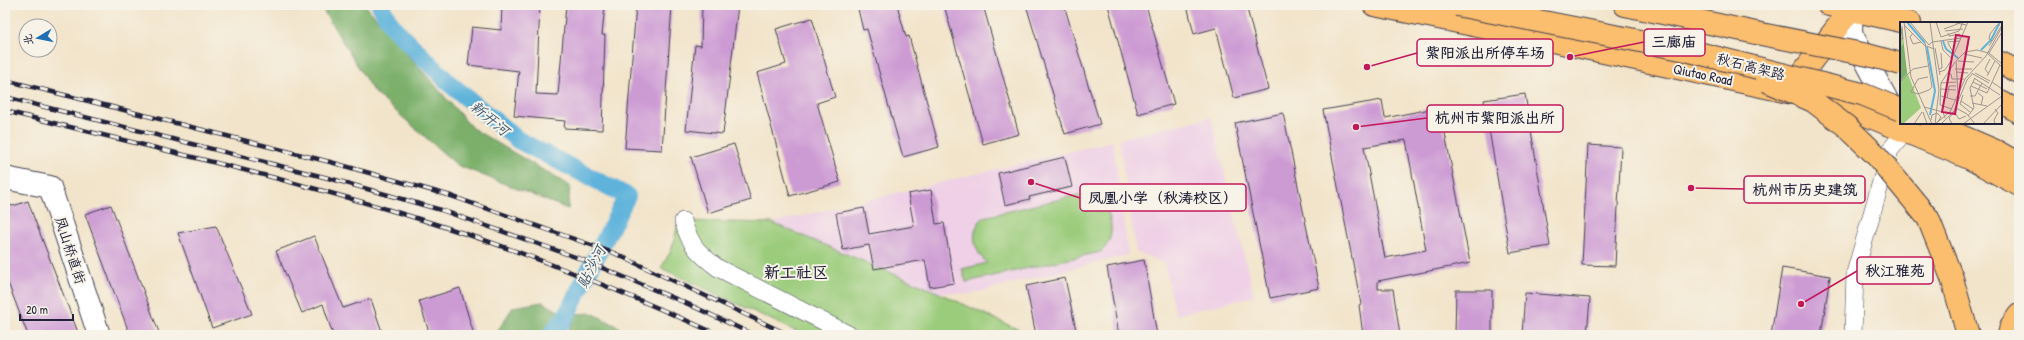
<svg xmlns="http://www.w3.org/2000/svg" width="2024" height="340" viewBox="0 0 2024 340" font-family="'Patrick Hand','LXGW WenKai TC',sans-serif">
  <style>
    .built { fill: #efd0e6 }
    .green { fill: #9bcc7b; stroke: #5e775b }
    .forest { fill: #7cb06b; stroke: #4f6953 }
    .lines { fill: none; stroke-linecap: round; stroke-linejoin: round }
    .canal { stroke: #5fb3db; stroke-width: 18 }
    .building { fill: #cd9bd4; fill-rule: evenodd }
    .minor-casing { stroke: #413f50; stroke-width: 18 }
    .tertiary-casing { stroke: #413f50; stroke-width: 24 }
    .primary-casing { stroke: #413f50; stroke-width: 24 }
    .trunk-casing { stroke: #413f50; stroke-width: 24 }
    .minor { stroke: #fff; stroke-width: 17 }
    .tertiary { stroke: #fff; stroke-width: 22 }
    .primary { stroke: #fbbd6e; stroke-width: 22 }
    .trunk { stroke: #fbbd6e; stroke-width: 22 }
    .rail-casing { stroke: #22223b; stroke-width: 4.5 }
    .rail { stroke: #f7f3e8; stroke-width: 3; stroke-dasharray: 9; stroke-linecap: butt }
    .trunk-bridge-casing { stroke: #413f50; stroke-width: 24; stroke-linecap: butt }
    .trunk-bridge { stroke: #fbbd6e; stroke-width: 22 }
    .labels { text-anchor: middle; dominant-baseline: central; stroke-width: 4; stroke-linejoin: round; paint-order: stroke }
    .street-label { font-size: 14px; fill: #22223b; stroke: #f7f3e8 }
    .water-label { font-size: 15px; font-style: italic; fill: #375573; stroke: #f7f3e8 }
    .quarter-label { font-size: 16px; font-weight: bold; fill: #22223b; stroke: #f7f3e8 }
    .inset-river { fill: none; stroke: #5fb3db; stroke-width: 2 }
    .inset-road { fill: none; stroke: #9f9691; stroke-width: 1 }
    .view { fill: #c2185b; fill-opacity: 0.15; stroke: #c2185b; stroke-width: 2 }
    .inset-edge { fill: none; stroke: #22223b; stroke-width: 2 }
    .leader { fill: none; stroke: #c2185b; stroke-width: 1.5 }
    .callout-dot { fill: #c2185b; stroke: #f7f3e8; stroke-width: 1.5 }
    .callout { fill: #f7f3e8; stroke: #c2185b; stroke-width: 1.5 }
    .callout-label { font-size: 15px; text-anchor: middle; font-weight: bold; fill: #22223b }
  </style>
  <rect width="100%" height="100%" fill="#f7f3e8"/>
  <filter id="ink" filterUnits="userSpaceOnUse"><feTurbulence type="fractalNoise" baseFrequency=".025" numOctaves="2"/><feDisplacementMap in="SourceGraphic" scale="8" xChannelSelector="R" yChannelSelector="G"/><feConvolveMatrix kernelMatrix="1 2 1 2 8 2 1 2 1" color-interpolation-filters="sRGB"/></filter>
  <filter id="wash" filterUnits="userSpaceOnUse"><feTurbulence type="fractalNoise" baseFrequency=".012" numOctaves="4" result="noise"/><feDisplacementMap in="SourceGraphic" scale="16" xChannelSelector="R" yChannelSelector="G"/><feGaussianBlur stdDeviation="0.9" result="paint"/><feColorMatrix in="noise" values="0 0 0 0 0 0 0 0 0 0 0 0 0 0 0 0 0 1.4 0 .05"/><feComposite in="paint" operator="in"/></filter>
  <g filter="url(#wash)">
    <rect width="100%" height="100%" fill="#f2e4ca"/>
    <g class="built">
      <polygon points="1211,117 1254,296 1176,315 1164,263 1136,252 1119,139"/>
      <polygon points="1113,141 1128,255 970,294 937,292 772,223"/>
    </g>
    <g class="green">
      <path d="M1082,194C1109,193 1122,237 1100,252L966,282L962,269L987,263C973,251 969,230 984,217Z"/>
      <polygon points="679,221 772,223 937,292 1030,335 804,335 661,268 671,251"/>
    </g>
    <g class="forest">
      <polygon points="320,5 365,5 472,128 570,186 568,209 457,165 373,91"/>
      <polygon points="542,302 562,313 543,335 495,335 513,307"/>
      <polygon points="592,313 619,327 619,335 567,335 576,314"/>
    </g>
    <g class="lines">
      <polyline class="canal" points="380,5 392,26 450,84 518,140 627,196 565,318 551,335"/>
    </g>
    <g id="blocks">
      <g class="building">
        <polygon points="502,5 540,5 536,94 558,95 566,5 605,5 602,35 605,35 602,130 564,128 565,121 514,116 519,71 468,65 472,27 501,30"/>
        <polygon points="636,5 672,5 662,150 625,148"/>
        <polygon points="702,5 738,5 723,134 686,130 695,45 701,46"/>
        <polygon points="857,5 897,5 906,37 909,36 939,147 903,157 867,29 863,30"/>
        <polygon points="944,5 983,5 1019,134 983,144"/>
        <polygon points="1026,5 1064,5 1100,124 1065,134"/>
        <polygon points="1108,5 1146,5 1174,104 1138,114"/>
        <polygon points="1187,5 1246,5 1268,89 1234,98 1216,28 1194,34"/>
        <polygon points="812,18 835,97 817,103 840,182 790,196 757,73 786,64 776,29"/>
        <polygon points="1525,94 1550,246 1510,253 1484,100"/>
        <path d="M1382,100L1385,118L1440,107L1470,263L1378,281V289H1393L1400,335H1363L1359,305L1361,304L1323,110ZM1406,140L1426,250L1385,258L1364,147Z"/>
        <polygon points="1283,113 1319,288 1270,298 1235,123"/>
        <polygon points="734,144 751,200 708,213 691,157"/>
        <polygon points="1588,145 1621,147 1615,266 1582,265"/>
        <polygon points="1065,157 1072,187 1029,197 1030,199 1005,205 998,173"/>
        <polygon points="931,190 936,224 944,223 954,283 930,287 925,260 874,269 869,245 843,250 836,213 864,208 869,234 914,226 908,194"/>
        <polygon points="28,201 34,218 79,335 28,335 5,275 5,203 13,206"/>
        <polygon points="111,205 160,335 130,335 85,214"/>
        <polygon points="216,226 252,314 212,328 178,233"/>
        <polygon points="314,236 343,308 371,299 383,335 333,335 323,304 302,313 276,251"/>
        <polygon points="1144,260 1157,335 1119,335 1107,267"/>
        <polygon points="1782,268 1830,276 1821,335 1771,335"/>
        <polygon points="1065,278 1077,335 1036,335 1026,286"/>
        <polygon points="460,288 474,335 430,335 419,301"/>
        <polygon points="1456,290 1492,290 1492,335 1455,335"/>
        <polygon points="1525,293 1590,298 1587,335 1522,335"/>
      </g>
    </g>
  </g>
  <g filter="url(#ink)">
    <use href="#blocks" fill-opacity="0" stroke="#413f50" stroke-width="1"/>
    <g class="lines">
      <defs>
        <g id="minor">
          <path d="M683,221C690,245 699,254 718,268L850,335"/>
          <polyline points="1853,335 1855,273 1890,150 1905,132"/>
        </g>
        <g id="tertiary">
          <polyline points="1852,5 1851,33 1895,115"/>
          <polyline points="5,178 50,187 99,335"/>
        </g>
        <g id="primary">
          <polyline points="1374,5 1557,42 1835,102 1969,158 2019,185"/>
          <polyline points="1829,5 1910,23"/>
          <polyline points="2001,63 2019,72"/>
          <polyline points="1788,92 1851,9"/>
        </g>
        <g id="trunk">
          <polyline points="1625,5 1756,33"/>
          <polyline points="2001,102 2019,112"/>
          <polyline points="1931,123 1996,151 2019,164"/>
          <polyline points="2009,335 2011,326 2019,315"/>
        </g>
      </defs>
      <use href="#minor" class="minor-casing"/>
      <use href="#tertiary" class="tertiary-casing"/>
      <use href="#primary" class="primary-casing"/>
      <use href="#trunk" class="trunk-casing"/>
      <use href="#minor" class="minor"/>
      <use href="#tertiary" class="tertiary"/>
      <use href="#primary" class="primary"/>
      <use href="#trunk" class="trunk"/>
      <defs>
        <g id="rail">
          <polyline points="5,80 334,163 451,196 614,253 789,335"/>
          <polyline points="5,97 332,179 441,210 581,259 688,304 754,335"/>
          <path d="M5,111C149,147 294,179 435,224C532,254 626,293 719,335"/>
        </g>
      </defs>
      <use href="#rail" class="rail-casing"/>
      <use href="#rail" class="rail"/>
      <defs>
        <g id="trunk-bridge">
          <polyline points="1457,5 1686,50 1862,94 1901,110"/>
          <polyline points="1756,33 1868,55 1901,64"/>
          <polyline points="1767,81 1813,101 1846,126 1876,155 1928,218 1952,278 1968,335"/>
        </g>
      </defs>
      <use href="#trunk-bridge" class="trunk-bridge-casing"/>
      <use href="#trunk-bridge" class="trunk-bridge"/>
    </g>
  </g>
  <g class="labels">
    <g class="street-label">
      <text transform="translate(1751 66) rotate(14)">秋石高架路</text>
      <text transform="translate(1703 74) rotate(12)">Qiutao Road</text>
      <text transform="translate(71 250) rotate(72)">凤山桥直街</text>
    </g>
    <g class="water-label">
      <text transform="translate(490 118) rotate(40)">新开河</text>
      <text transform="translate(591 267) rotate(-63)">贴沙河</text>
    </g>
    <g class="quarter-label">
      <text x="796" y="272">新工社区</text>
    </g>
  </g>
  <g transform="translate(1900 22)">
    <rect width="102" height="102" fill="#f2e4ca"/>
    <path d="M0,5L7,50L21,86L3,102H0Z" fill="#9bcc7b"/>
    <path d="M0,6H2L7,51L0,59V27L3,22Z" fill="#7cb06b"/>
    <path class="inset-river" d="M7,0L25,21M43,19L46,27L58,36M27,25L35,69L30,93M81,28L91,18L100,0"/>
    <path class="inset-road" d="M4,0L11,55L32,102M10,0L29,23L32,20M30,0L39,68L35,102M36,0L41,15L59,9L63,0M52,0L66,3M5,4L24,23L34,27M44,7L60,1M45,9L63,7M13,11L10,15L13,22L21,20M48,11L49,14L60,12M0,16L3,17L2,4M92,19L89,17L90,12L97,3H100M32,20L61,16M47,20L60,19M25,21L32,65L29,68L18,72L11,70L18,57L28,55M48,21L54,32L68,0M89,24L102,3M35,26L40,53M89,31L102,10M64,32L82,36M88,32L102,45M56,39L65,30L77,28L89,31L102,42M56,39L58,72M58,39L74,40M39,47L42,46L41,31M55,47H72M39,50L45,48L52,37L43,28L41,19M56,50L68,51M75,51L90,59M48,52H51L52,57H64M73,52L89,61M89,52L85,47L90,37M87,54L95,39M74,56L100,73M0,60L13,47L28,44M73,60L87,67M92,60L102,67M41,61L55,40M71,64L87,71L100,43M41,67L56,68M78,71L83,75L81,83M63,73L60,82L70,90M41,74L55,78M70,74H75L82,61M47,76L49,64H56M61,79L73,87M72,81L87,84M24,85L43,90L45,96M56,86L67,92L75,102M52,87L40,83L41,61L56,60M95,87L98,91L94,98L95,102M23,90L27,102M55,91L59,97L66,94M68,94L74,86L70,66L75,56M31,98L32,93L37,91L41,95L38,100M14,102L22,90M35,102L50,90L65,57L86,34L102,5M41,102L54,89L67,58L73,51M52,102L49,96L56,88M63,102L102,74M83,102L102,82"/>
    <path class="view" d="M56,13L69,15L55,92L42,90Z"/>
    <rect width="102" height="102" class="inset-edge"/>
  </g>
  <path class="leader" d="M1570 57L1644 42M1367 67L1417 53M1356 127L1427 118M1691 188L1744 189M1031 182L1080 198M1801 304L1857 271"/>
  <g class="callout-dot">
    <circle cx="1570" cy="57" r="4"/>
    <circle cx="1367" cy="67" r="4"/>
    <circle cx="1356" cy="127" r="4"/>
    <circle cx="1691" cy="188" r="4"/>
    <circle cx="1031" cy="182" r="4"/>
    <circle cx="1801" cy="304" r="4"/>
  </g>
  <g class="callout">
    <rect x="1644" y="29" width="61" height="27" rx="4"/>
    <rect x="1417" y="39" width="136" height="27" rx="4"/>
    <rect x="1427" y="105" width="136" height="27" rx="4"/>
    <rect x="1744" y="176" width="121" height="27" rx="4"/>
    <rect x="1080" y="184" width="166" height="27" rx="4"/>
    <rect x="1857" y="257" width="76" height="27" rx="4"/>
  </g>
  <g class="callout-label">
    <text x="1674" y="47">三廊庙</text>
    <text x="1485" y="58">紫阳派出所停车场</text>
    <text x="1495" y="123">杭州市紫阳派出所</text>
    <text x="1805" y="195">杭州市历史建筑</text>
    <text x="1163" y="203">凤凰小学（秋涛校区）</text>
    <text x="1895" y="276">秋江雅苑</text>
  </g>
  <rect width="2024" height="340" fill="none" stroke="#f7f3e8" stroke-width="20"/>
  <g transform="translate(38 38) rotate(260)"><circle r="19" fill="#f7f3e8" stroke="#a29fa3"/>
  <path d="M0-3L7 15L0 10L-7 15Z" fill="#1f6fb2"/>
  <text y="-6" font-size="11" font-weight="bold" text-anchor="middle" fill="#22223b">北</text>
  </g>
  <path d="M20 314v6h53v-6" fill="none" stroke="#22223b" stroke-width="2"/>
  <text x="26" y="314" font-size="12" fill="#22223b" stroke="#f7f3e8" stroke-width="3" paint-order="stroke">20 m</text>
</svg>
